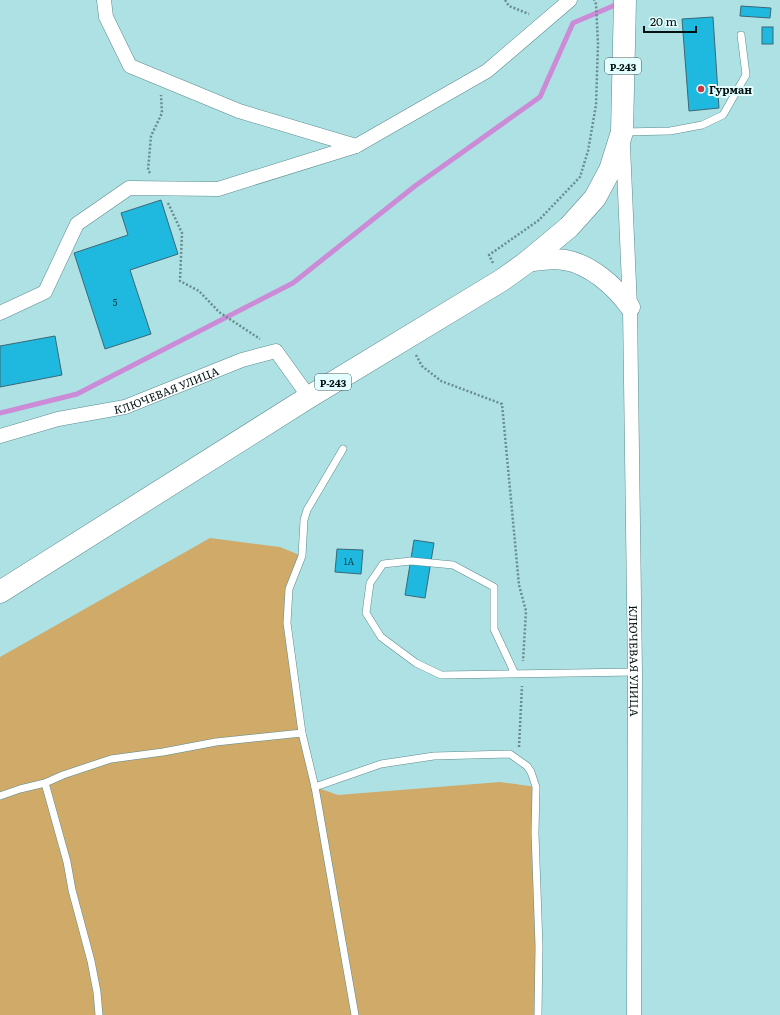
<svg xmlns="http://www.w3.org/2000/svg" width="780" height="1015" viewBox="0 0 780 1015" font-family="Literata,serif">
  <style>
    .green { fill: #cfaa69 }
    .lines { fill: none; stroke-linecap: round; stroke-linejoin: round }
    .stream { stroke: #cb8bd7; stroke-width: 5 }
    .building { fill: #1fb8de; stroke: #3c6876 }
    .service-casing { stroke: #5b8c8f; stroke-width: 8 }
    .minor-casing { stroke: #5b8c8f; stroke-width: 15 }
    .secondary-casing { stroke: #5b8c8f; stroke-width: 21 }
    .trunk-casing { stroke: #5b8c8f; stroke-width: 23 }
    .path { stroke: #688d90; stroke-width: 2.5; stroke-dasharray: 2 2; stroke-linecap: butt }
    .service { stroke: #fff; stroke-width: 7 }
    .minor { stroke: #fff; stroke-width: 14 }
    .secondary { stroke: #fff; stroke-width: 20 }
    .trunk { stroke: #fff; stroke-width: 22 }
    .poi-dot { fill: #c93945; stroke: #e4fdfe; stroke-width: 1.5 }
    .labels { text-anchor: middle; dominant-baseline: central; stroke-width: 4; stroke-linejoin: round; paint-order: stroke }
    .number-label { font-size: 9px; fill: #083b45 }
    .shield { fill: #e4fdfe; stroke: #445859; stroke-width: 1 }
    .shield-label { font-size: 10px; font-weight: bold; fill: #001112 }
    .poi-label { font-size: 11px; font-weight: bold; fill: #001112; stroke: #e4fdfe; text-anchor: start }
    .street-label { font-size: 11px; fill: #001112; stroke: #e4fdfe }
  </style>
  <rect width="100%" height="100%" fill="#aee1e4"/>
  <polygon class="green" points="210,538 280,547 302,556 287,606 297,699 315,787 338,795 500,782 536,787 538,1015 0,1015 0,657"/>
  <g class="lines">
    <polyline class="stream" points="0,413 77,394 293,283 415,186 540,97 573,23 620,3"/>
  </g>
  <g class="building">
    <polygon points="741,6 771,8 770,18 740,16"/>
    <polygon points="713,17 719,108 689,111 682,19"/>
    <rect x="762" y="27" width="11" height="17"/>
    <polygon points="161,200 178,254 130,270 151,334 105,349 74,253 128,235 121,213"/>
    <polygon points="55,336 62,375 0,387 0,346"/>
    <polygon points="414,540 434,543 425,598 405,595"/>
    <polygon points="337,549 363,550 361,574 335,572"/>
  </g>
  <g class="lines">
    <defs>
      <g id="service">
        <polyline points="623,132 670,131 702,125 723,115 746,75 741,35"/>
        <polyline points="343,449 307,510 304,520 302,556 289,589 287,623 302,733 315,787 355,1015"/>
        <polyline points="515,674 494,629 494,587 453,565 411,561 383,564 370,583 366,613 381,637 416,663 441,675 635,672"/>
        <polyline points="45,783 67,862 72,890 91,961 97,992 99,1015"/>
        <polyline points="315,787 381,764 434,756 510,754 527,766 531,772 536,787 535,833 539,946 538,1015"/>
        <polyline points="0,796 20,789 45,783 63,775 111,759 163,752 216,742 302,733"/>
      </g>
      <g id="minor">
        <polyline points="104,0 106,17 130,66 239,111 356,146"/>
        <path id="s1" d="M623,146L630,307L635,672L634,1015"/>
        <polyline points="0,313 45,292 77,224 129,188 218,189 356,146 487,71 570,0"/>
        <path id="s2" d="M0,436L58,419L125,407L242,360L276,351L309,397"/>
      </g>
      <path id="secondary" d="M527,262C539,260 552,258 565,260C590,264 615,286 630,307"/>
      <polyline id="trunk" points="0,592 309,397 502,280 527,262 569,227 595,198 610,170 622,132 625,0"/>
    </defs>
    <use href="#service" class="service-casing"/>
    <use href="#minor" class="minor-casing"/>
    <use href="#secondary" class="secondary-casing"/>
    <use href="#trunk" class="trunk-casing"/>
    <g class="path">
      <polyline points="505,0 509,6 529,14"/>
      <polyline points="150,173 148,170 151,136 162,113 161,95"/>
      <polyline points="168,203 182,233 180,281 199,291 219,312 260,339"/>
      <polyline points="493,263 489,255 539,220 580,177 588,151 596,105 598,44 596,4 594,0"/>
      <polyline points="416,355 422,366 441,381 502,404 519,585 526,611 523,661"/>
      <polyline points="519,747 522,686"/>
    </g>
    <use href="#service" class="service"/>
    <use href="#minor" class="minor"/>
    <use href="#secondary" class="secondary"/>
    <use href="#trunk" class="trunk"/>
  </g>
  <circle class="poi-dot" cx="701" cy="89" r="4"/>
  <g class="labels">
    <g class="number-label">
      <text x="115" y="302">5</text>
      <text x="349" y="561">1А</text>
    </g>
    <g class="shield">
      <rect x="605" y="58" width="36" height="16" rx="3"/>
      <rect x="315" y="374" width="36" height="16" rx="3"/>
    </g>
    <g class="shield-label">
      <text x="623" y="66">Р-243</text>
      <text x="333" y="382">Р-243</text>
    </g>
    <g class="poi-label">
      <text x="709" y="89">Гурман</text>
    </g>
    <g class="street-label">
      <text stroke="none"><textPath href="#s2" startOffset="173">КЛЮЧЕВАЯ УЛИЦА</textPath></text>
      <text stroke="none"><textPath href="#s1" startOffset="515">КЛЮЧЕВАЯ УЛИЦА</textPath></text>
    </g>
  </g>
  <path d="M644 26v6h52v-6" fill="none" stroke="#001112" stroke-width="2"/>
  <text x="650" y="26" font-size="12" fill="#001112" stroke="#e4fdfe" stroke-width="3" paint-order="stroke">20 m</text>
</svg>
